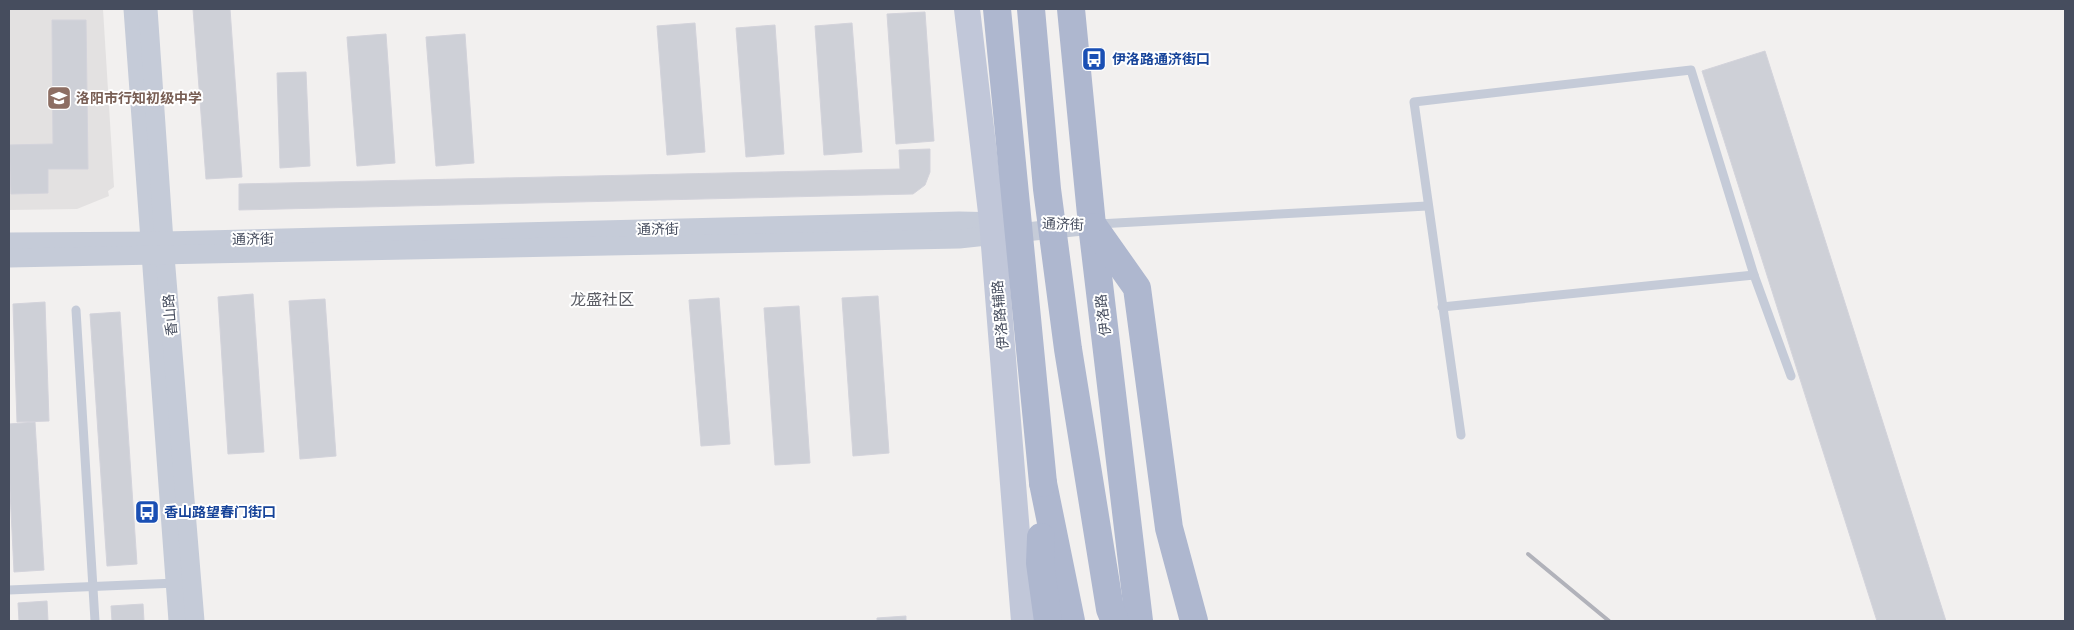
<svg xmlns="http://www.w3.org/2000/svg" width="2074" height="630" viewBox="0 0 2074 630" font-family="'Archivo Narrow','Noto Sans SC',sans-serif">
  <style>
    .education { fill: #e3e1e1 }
    .building { fill: #ced0d7; stroke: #d3d3db }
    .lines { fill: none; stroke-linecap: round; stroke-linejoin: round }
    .lane { stroke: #c5cbd8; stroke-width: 9 }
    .street { stroke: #c5cbd8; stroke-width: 19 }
    .secondary { stroke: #c1c7d9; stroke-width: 26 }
    .primary { stroke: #aeb7cf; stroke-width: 28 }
    .rail { stroke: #b1b2ba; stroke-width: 4 }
    .primary-bridge { stroke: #aeb7cf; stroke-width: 28 }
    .labels { text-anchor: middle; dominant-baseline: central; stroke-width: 4; stroke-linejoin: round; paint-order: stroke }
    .transit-label { font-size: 14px; font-weight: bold; fill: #164399; stroke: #fff; text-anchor: start }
    .education-label { font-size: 14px; font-weight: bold; fill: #785e54; stroke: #fff; text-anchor: start }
    .street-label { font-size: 14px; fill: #464d5e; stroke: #fff }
    .quarter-label { font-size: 16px; fill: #5b5d65; stroke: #fff }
  </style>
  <rect width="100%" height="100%" fill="#f2f0ef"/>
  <polygon class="education" points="9,9 103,9 114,187 108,191 109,196 77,209 9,210"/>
  <g class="building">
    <polygon points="193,9 230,9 242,177 206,179"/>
    <polygon points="925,12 934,141 896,144 887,14"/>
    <polygon points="52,20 86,20 88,169 48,169 48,193 11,194 9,145 53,144"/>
    <polygon points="695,23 705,152 667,155 657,26"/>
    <polygon points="852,23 862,152 824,155 815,26"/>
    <polygon points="775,25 784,154 746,157 736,28"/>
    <polygon points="386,34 395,163 357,166 347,37"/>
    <polygon points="465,34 474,163 436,166 426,37"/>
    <polygon points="1765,51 1946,621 1877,621 1702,71"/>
    <polygon points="306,72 310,166 280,168 277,73"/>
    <polygon points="930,149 930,172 925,185 913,194 239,210 239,184 900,169 899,150"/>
    <polygon points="253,294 264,452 228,454 218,297"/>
    <polygon points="878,296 889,453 853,456 842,298"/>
    <polygon points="719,298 730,444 701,446 689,300"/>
    <polygon points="325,299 336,456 300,459 289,301"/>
    <polygon points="45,302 49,421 17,422 13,304"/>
    <polygon points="799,306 810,463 775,465 764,308"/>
    <polygon points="120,312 137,564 107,566 90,314"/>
    <polygon points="35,422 44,570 14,572 9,470 9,424"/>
    <polygon points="47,601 48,621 19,621 18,603"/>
    <polygon points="143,604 144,621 112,621 111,606"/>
    <polygon points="906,616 906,621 877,621 877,618"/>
  </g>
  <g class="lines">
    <g class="lane">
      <polyline points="1098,224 1427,206"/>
      <polyline points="1442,307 1754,275"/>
      <polyline points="76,310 95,621"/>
      <polyline points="1461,435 1414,102 1691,70 1754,275 1791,376"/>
      <polyline points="9,590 177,583"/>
    </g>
    <g class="street">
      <polyline points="133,9 178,621"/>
      <polyline points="148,9 165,256 195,621"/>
      <polyline points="9,242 164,241 959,221 1004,222"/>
      <polyline points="9,258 959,239 1092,225"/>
    </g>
    <polyline class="secondary" points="967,9 992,221 1024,621"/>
    <g class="primary">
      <polyline points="1071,9 1092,225 1139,621"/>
      <polyline points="1094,227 1137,288 1169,528 1194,621"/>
      <polyline points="1043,483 1071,621"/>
      <polyline points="1041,537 1040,563 1048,621"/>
    </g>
    <polyline class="rail" points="1528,554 1609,621"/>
    <g class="primary-bridge">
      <polyline points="997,9 1043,483"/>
      <polyline points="1031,9 1047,189 1068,349 1110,609 1115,621"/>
    </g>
  </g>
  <defs>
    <symbol id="bus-square" viewBox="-11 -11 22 22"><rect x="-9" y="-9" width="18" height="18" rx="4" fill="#1a4fb4" stroke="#fff"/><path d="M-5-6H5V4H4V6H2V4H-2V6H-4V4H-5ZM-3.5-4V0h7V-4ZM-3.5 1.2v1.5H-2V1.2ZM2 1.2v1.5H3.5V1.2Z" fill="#fff"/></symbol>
    <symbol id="school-square" viewBox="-11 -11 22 22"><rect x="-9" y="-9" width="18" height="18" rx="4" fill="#8d6e63" stroke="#fff"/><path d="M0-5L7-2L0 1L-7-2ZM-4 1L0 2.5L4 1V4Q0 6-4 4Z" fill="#fff"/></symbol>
  </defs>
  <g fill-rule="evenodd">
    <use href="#bus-square" x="1080" y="45" width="28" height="28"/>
    <use href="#school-square" x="45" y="84" width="28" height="28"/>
    <use href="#bus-square" x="133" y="498" width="28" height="28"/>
  </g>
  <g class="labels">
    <g class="transit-label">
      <text x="1112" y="59">伊洛路通济街口</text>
      <text x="164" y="512">香山路望春门街口</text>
    </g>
    <g class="education-label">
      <text x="76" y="98">洛阳市行知初级中学</text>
    </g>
    <g class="street-label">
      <text transform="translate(1063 224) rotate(2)">通济街</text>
      <text transform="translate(658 229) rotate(-1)">通济街</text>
      <text transform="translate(253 239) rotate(-1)">通济街</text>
      <text transform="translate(170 315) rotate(-95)">香山路</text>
      <text transform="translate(1000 315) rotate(-95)">伊洛路辅路</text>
      <text transform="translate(1103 315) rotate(-97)">伊洛路</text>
    </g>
    <g class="quarter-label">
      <text x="602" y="299">龙盛社区</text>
    </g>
  </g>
  <rect width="2074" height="630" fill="none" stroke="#464d5e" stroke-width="20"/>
</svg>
